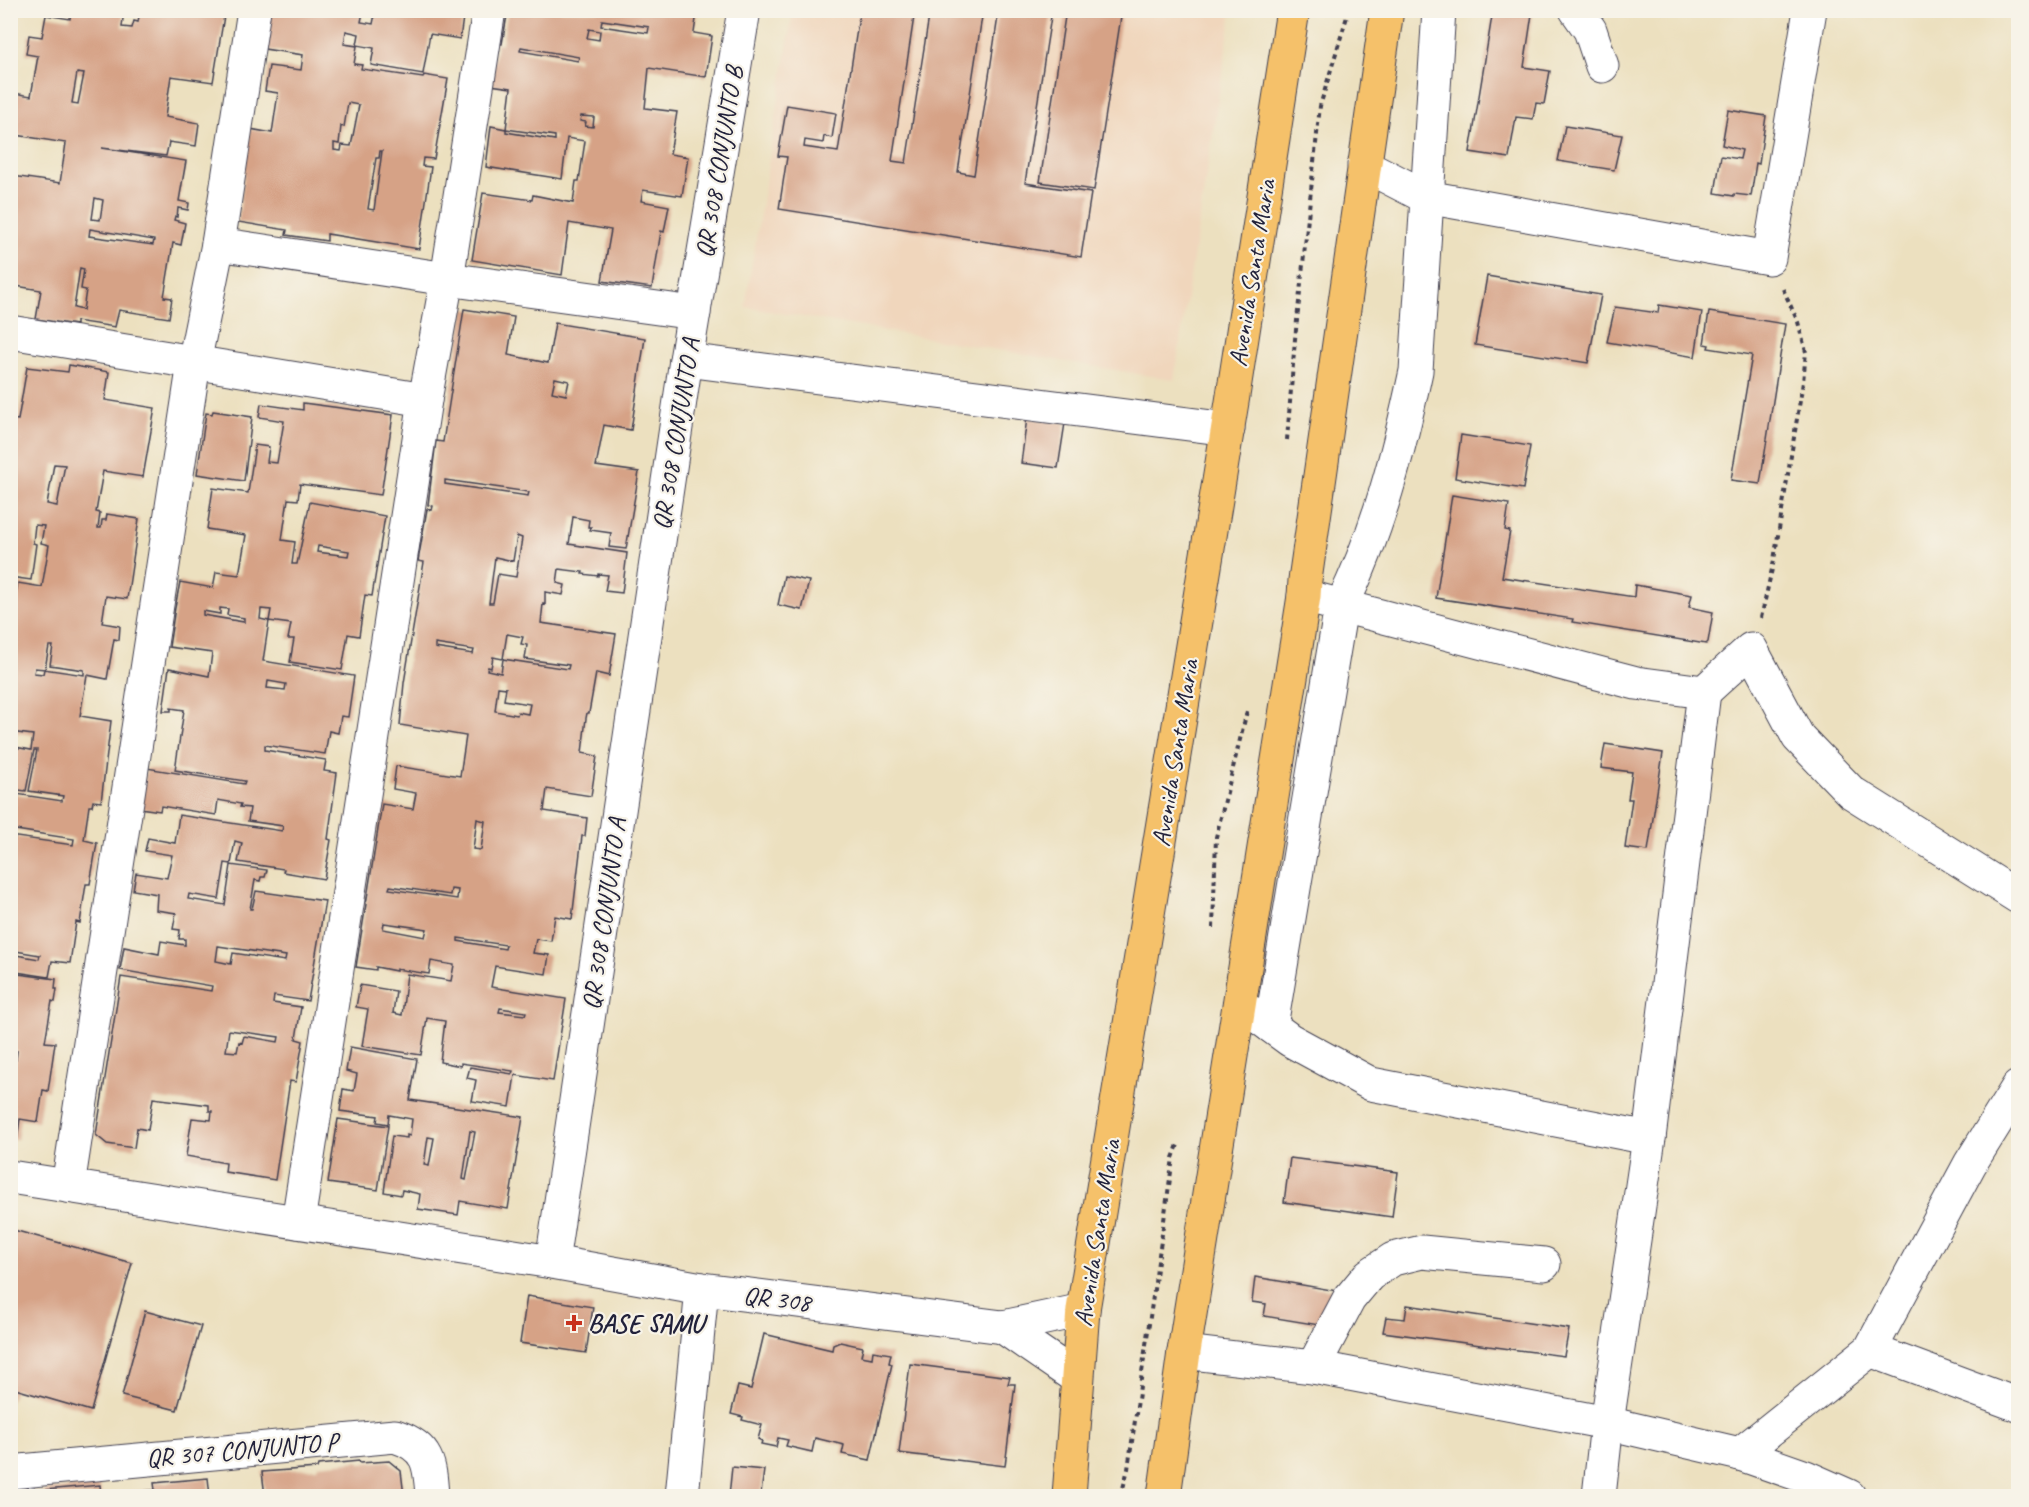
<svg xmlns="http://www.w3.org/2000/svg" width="2029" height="1507" viewBox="0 0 2029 1507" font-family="Caveat,sans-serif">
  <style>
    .built { fill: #f0d6bc }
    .building { fill: #d6a286; fill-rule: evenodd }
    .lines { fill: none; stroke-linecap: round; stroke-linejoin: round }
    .minor-casing { stroke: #403e4f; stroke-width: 35 }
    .major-casing { stroke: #403e4f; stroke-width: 35 }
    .path { stroke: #403e4f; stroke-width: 4; stroke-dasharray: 4.5 4.5; stroke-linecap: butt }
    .minor { stroke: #fff; stroke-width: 33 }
    .major { stroke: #f5c16b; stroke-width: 33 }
    .poi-dot { fill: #c8321e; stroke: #f7f3e8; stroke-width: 2 }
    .labels { text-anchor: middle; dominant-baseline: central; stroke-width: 4.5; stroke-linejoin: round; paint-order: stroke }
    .street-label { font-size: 26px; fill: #22223b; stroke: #f7f3e8 }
    .poi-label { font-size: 26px; font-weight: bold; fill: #22223b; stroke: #f7f3e8; text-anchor: start }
  </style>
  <rect width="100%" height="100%" fill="#f7f3e8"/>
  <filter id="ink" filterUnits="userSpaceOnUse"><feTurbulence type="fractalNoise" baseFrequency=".0167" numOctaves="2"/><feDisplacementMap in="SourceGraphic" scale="12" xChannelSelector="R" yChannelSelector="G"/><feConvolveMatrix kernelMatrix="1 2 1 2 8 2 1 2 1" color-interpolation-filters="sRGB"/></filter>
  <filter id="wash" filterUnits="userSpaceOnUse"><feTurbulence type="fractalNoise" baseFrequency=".008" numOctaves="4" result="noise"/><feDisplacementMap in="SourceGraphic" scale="24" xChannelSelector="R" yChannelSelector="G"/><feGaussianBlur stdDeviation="1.35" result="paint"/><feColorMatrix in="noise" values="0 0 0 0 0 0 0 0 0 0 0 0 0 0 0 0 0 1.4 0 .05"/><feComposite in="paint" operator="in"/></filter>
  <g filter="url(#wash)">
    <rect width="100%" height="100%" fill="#ece0bf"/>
    <polygon class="built" points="793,11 1232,11 1174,380 745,307"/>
    <g id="blocks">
      <g class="building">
        <path d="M71,10H124L122,27L132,28L134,21L138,22L140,10H225L213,82L171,76L165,117L199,123L196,146L169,142L166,156L102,148L186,161L179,201L189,203L188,210L178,208L177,217L175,216L174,220L185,223L181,245L173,243L164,297L172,298L169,318L119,310L115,327L76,321V325L36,319L41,290L10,285V189L13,176L60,183L66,143L10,134V115L14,93L31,96L38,56L26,54L29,35L42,37L46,15L70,19ZM77,73L84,74L78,104L72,103ZM95,198L103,200L100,220L92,219ZM90,229L154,240L153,245L89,236ZM80,268L84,269L81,289L86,290L83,310L74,308Z"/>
        <path d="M263,10H351L363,12L360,10H464L460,39L430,34L423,74L371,65L374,48L357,45L359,34L346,31L344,44L357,46L354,64L362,65L361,69L423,78L424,75L448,79L434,159L423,158L422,166L431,167L419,249L327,234V241L286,235L287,230L238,222L250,129L272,133L278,93L265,91L269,66L301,70L303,55L258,48ZM363,12L375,14L373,24L361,22ZM348,103L359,105L351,146L342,145L341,151L334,150V143L339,144L341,126L344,127ZM380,151H382L374,210L368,209L376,158H379Z"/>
        <path d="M508,10L697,12L694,33L712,36L706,77L649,68L645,108L677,112L670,154L688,157L682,196L643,190L641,201L669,206L664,232L661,231L652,288L602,281L611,230L569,223L562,275L472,260L483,193L532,200L533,195L573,203L576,181H579L585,141L567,138L562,179L486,167L491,126L506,129L511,88L491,85L497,44H502ZM602,20L649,27L648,33L601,26ZM589,29L600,31L599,40L587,38ZM521,47L579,57L578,61L520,51ZM581,116L594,117L593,127L585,126L586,122L580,121ZM506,129L555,136V140L506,132Z"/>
        <polygon points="860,10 915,10 892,161 906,163 930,10 983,10 958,172 974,175 999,10 1052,10 1025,183 1091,193 1081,257 779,209 787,157 778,156 787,105 836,113 832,138 824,136 823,143 805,140 804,147 838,152"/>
        <polygon points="1066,10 1122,10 1094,190 1040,182"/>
        <polygon points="1493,10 1513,10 1532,14 1524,67 1550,71 1544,104 1536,103 1533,119 1516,117 1509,158 1470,152"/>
        <polygon points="1728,110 1766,116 1759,164 1756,163 1751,196 1734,194 1734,196 1715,193 1721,156 1740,159 1742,150 1722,145"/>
        <polygon points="1565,126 1622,135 1614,170 1558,161"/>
        <polygon points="1487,276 1601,295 1588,363 1475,345"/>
        <polygon points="1659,305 1702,312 1695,357 1607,342 1615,307 1658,313"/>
        <path d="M464,309L514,317L508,355L548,363L555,323L645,338L631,430L604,425L596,466L639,472L626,549L609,547L611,533L590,530L591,527H588L589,520L573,517L569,544L627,553L622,593L605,591L608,575L598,574V576L582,574L583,572L559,569L557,583L565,585L563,595L545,592V605L543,604L541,623L616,634L609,676L596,673L589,713H587L586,718L582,753L597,756L591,796L547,789L544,811L587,818L585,836H582L572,919L555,916L551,941L536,939L533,953L549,955L546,974L495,966L491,987L566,999L553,1081L515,1075L510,1107L472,1101L476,1080L467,1078L470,1067L512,1074L513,1071L461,1063V1066L440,1062L445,1021L427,1018L421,1055L362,1046L368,1009L356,1007L360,985L396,991L393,1013L402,1015L407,974L451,981L454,965L431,961L429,974L396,969V971L376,967V970L356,967L382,804L413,809L416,793L393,789L396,766L460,776L466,736L400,725L404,683L424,562L418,561L427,509L432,510L433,506L428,505L436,441L443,442ZM555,378L569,381L566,395L552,392ZM445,480L529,492L528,496L445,484ZM517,536L522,538L516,577L498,574L493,603H489L495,557L513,561ZM507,634L523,637L521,644L527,645L525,659L569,665L568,669L503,659ZM435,644L474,650L473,654L435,648ZM493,657L503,659L501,673L487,670L488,667L491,668ZM498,687L506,688L504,700L530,704L528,714L518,712L517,715L495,711ZM477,819L485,821L481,850L473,849ZM390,886L450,895L451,889L458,890L457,899L389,889ZM384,923L427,929L425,937L383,929ZM458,938L506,945L505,949L458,941ZM500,1008L526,1012L525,1015L499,1012Z"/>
        <polygon points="1709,312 1785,324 1760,484 1731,480 1752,355 1708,348 1709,345 1704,344"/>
        <path d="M69,365L109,372L105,400L155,408L143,477L103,471L96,512L100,513L98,528H101L102,520H106L107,514L139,519L127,599L106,596L102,623L120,626L119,640L114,639L107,679L87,675L80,716L111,721L101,802L93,801L92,806H89L84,840L97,843L90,884H86L80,923L76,922L70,963L52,961L49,977L10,971V954L39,959L40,955L10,950V836L73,845L74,839L10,829V793L62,801L63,796L29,791L37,750H34L26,791L10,789V746L31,750L33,735L10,732V623L18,583L42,587L49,545L41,543L44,526L35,525L33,543L36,544L31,580L10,577V419L18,420L27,367L68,372ZM54,464L65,465L57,506L47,504ZM49,646H53L50,665L84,670V675L44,669L43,674L34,673L35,668L45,669Z"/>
        <path d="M303,403L393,415L381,495L300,484L298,500L288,499L282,540L295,542L292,564H297L310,502L385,516L372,596L365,595L359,636L348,634L342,670L290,662L294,639H288L291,624L269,621L263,661L354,676L348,717L341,716L338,733L329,731L325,754L265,745V750L326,760L324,771L337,773L328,839L331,840L324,879L283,872L284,869L238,862L242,843L235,841L231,864L225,863L219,899L189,894L188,899L225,905L231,865L267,870L265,877H261L260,881L255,880L250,909H252L256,891L325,901L308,1001L274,996L273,1003L301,1007L296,1039L303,1041L296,1082L290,1081L275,1180L225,1172L226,1163L186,1156L192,1118L211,1120L212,1111H209V1105L153,1098L148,1130L137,1128L134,1148L107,1144L96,1135L121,977L211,991L212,986L120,970L124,947L159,954L161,941L185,945V939H179L180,930L173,929L176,913L156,910L157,894L133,890L136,873L167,878L172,855L145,851L148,838L175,843L179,815L282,831L283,826L248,821L250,808L240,807L241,804L218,800L216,815L161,806L160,811L140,808L147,768L244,784L245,781L175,770L184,710L171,708V711H163L169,668L209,676L212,653L169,647L175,608L180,582L213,588L216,572L239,575L246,535L207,529L213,488L248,493L255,445L269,447L267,462L277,463L284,421L259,417L261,404L303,410ZM318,546L349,551L348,556L317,552ZM220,608L228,609L227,615L244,618V622L203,615V611L220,614ZM261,609L271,610L269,621L260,619ZM268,681L286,684L285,690L267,688ZM218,946L286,956L285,961L233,953L231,964L216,961ZM229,1030L279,1037L278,1042L244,1036L242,1043L239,1042L237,1052L226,1051Z"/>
        <polygon points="213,411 252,417 244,481 197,474 206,413 212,414"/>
        <polygon points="1027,418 1065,423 1058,468 1021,463"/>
        <polygon points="1461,435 1530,446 1523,489 1455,478"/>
        <polygon points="1452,495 1509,504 1505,530 1510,531 1502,577 1634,597 1635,585 1692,595 1689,607 1713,612 1708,642 1706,644 1572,622 1573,619 1436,598"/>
        <polygon points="784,576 809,581 802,610 778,605"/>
        <polygon points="1605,744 1663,753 1648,851 1625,848 1632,799 1628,799 1632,772 1601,768"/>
        <polygon points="10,973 56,979 55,989 57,989 55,1002 52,1001 45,1042 55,1043 48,1091 43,1090 38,1122 20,1119 17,1140 10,1138 10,1059 16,1060 17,1051 10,1050"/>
        <path d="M350,1047L417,1059L410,1100L523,1117L508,1209L460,1201L458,1215L418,1209L420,1194L402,1190L401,1195L384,1192L392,1136L407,1138V1135L410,1136L412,1119L389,1115L388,1124L377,1122L378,1116L340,1111L343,1089L354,1091L357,1074L346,1071ZM470,1131L475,1132L466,1180L463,1179ZM428,1137L434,1138L429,1166L424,1165Z"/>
        <polygon points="338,1119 388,1126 378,1190 328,1183"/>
        <polygon points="1290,1158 1398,1172 1392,1217 1284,1202"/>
        <polygon points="10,1229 132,1263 91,1411 15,1389 10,1403"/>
        <polygon points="1255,1277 1349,1293 1331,1327 1264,1316 1266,1304 1252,1302"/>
        <polygon points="527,1296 593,1307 586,1353 520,1343"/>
        <polygon points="1407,1305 1569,1329 1564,1356 1383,1332 1386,1317 1405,1319"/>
        <polygon points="145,1311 201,1326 177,1410 122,1396"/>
        <polygon points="764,1334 832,1350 833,1345 840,1342 863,1347 861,1356 872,1358 873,1351 891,1354 889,1363 892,1364 870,1460 842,1454 844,1445 815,1438 812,1452 786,1446 788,1440 778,1438 776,1447 761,1444 762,1441 758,1439 762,1425 742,1420 743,1417 731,1414 738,1386 751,1389"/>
        <polygon points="910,1364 1010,1377 1008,1384 1015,1384 1005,1466 899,1453"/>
        <polygon points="359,1461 360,1463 389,1461 401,1471 404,1496 265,1496 262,1472 317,1468 318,1465"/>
        <polygon points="732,1467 764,1470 761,1493 779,1495 779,1496 729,1496"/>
        <polygon points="208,1478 210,1496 127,1496 127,1492 155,1490 154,1483"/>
        <polygon points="100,1485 101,1496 25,1496 25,1495 45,1493 45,1490"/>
      </g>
    </g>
  </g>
  <g filter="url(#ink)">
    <use href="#blocks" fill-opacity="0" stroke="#403e4f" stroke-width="1.5"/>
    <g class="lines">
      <defs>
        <g id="minor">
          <polyline points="1576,10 1590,30 1602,66"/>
          <polyline points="1364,165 1426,197 1769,258 1810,10"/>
          <polyline points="218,244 447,279 694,313"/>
          <polyline points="10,332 425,400"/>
          <polyline points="686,360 1228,429"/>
          <polyline points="1304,596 1636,683 1704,692 1649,1138 1607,1423 1599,1496"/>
          <polyline points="1704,692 1751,649 1798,737 1851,792 2018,897"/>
          <polyline points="1253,1013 1290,1040 1371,1084 1649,1138"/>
          <path d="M1271,1026L1341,607C1378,533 1399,451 1416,371L1439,10"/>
          <polyline points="10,1177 552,1262 702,1289 1003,1327 1083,1310"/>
          <polyline points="68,1186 194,363 218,244 254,10"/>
          <polyline points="298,1222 425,400 447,279 489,10"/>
          <polyline points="552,1262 686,360 744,10"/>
          <polyline points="1003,1327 1077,1378"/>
          <polyline points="1870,1350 2018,1405"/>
          <polyline points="1184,1352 1313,1367 1607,1423 1740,1454 1806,1477 1849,1496"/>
          <polyline points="1313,1367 1349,1299 1369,1275 1393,1259 1422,1252 1544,1264"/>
          <polyline points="1740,1454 1870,1350 1970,1164 2018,1087"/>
          <path d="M10,1472L395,1436C429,1447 430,1465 432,1496"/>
          <polyline points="682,1496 702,1289"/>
        </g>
        <g id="major">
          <polyline points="1069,1496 1083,1310 1232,402 1293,10"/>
          <polyline points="1164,1496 1184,1352 1304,596 1305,580 1387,10"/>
        </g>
      </defs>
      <use href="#minor" class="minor-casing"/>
      <use href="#major" class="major-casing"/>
      <g class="path">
        <polyline points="1287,440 1295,339 1320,106 1349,10"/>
        <polyline points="1761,618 1774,560 1803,382 1806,352 1798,322 1783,289"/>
        <polyline points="1213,928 1216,837 1247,711"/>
        <polyline points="1121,1496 1128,1469 1173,1158 1179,1142"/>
      </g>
      <use href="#minor" class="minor"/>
      <use href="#major" class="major"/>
    </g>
  </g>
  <path class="poi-dot" d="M571 1314h6v6h6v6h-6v6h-6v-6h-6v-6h6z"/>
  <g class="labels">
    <g class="street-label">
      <text transform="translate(719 162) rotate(-81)">QR 308 CONJUNTO B</text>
      <text transform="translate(1252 273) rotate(-81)">Avenida Santa Maria</text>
      <text transform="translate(676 434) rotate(-81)">QR 308 CONJUNTO A</text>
      <text transform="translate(1175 753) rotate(-81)">Avenida Santa Maria</text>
      <text transform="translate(604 914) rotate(-82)">QR 308 CONJUNTO A</text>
      <text transform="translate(1097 1233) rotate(-81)">Avenida Santa Maria</text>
      <text transform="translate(777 1299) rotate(7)">QR 308</text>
      <text transform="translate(242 1450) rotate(-5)">QR 307 CONJUNTO P</text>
    </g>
    <g class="poi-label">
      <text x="588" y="1323">BASE SAMU</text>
    </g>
  </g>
  <rect width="2029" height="1507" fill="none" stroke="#f7f3e8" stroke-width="36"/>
</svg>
